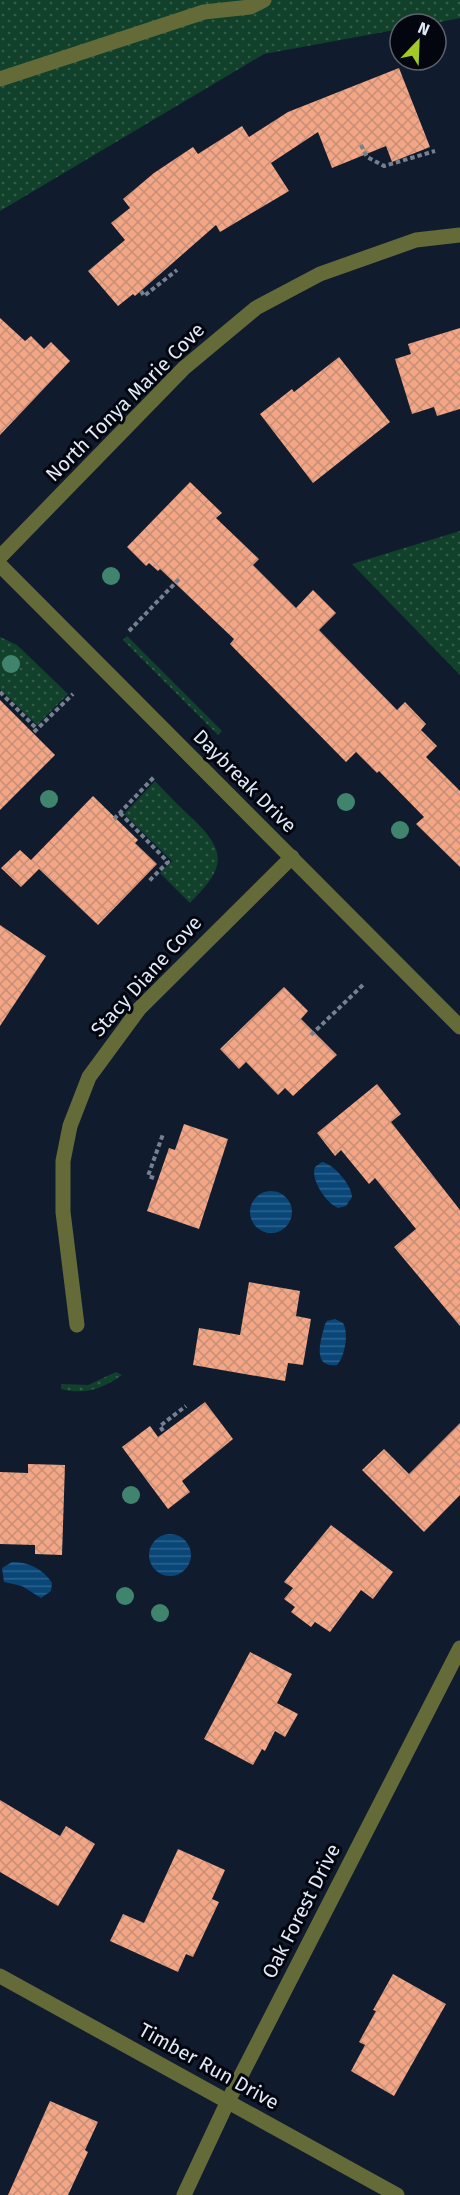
<svg xmlns="http://www.w3.org/2000/svg" width="460" height="2195" viewBox="0 0 460 2195" font-family="'Fira Sans',sans-serif">
  <style>
    .grass { fill: url(#grass-dots) }
    .water { fill: url(#water-rules) }
    .building { fill: url(#building-cross-hatch) }
    .lines { fill: none; stroke-linecap: round; stroke-linejoin: round }
    .path { stroke: #76808f; stroke-width: 4; stroke-dasharray: 4.5 3; stroke-linecap: butt }
    .minor { stroke: #646b39; stroke-width: 15 }
    .tree { fill: #41846d }
    .labels { text-anchor: middle; dominant-baseline: central; stroke-width: 6; stroke-linejoin: round; paint-order: stroke }
    .street-label { font-size: 20px; fill: #e2eaf7; stroke: #03060e }
  </style>
  <defs>
    <pattern id="grass-dots" width="8" height="8" patternUnits="userSpaceOnUse" patternTransform="scale(1.5)"><rect width="8" height="8" fill="#11412b"/><path d="M2 2h.1M6 6h.1" fill="none" stroke="#335d4a" stroke-width="1.8" stroke-linecap="round"/></pattern>
    <pattern id="water-rules" width="6" height="5" patternUnits="userSpaceOnUse" patternTransform="scale(1.5)"><rect width="6" height="5" fill="#094779"/><path d="M0 2.5h6" fill="none" stroke="#2d628d"/></pattern>
    <pattern id="building-cross-hatch" width="8" height="8" patternUnits="userSpaceOnUse" patternTransform="scale(1.5)"><rect width="8" height="8" fill="#f3a685"/><path d="M0 0l8 8M0 8l8-8" fill="none" stroke="#c78e76"/></pattern>
  </defs>
  <rect width="100%" height="100%" fill="#101c2e"/>
  <g class="grass">
    <polygon points="0,0 460,0 460,18 430,24 400,24 400,29 264,54 0,211"/>
    <polygon points="460,531 460,675 352,564"/>
    <polygon points="127,636 222,731 218,735 123,640"/>
    <polygon points="0,637 17,645 68,694 37,725 0,689"/>
    <path d="M155,781C168,795 181,808 195,821C230,855 222,871 190,903L160,873L172,861L124,814Z"/>
    <path d="M116,1372L122,1375C102,1389 85,1395 61,1389V1384L88,1385Z"/>
  </g>
  <g class="water">
    <path d="M322,1162C334,1164 352,1186 352,1197L346,1206L338,1208C326,1203 310,1179 315,1167Z"/>
    <circle cx="271" cy="1212" r="21"/>
    <path d="M335,1319L343,1323C349,1333 345,1357 337,1365C311,1368 321,1340 325,1324L327,1321Z"/>
    <circle cx="170" cy="1555" r="21"/>
    <path d="M12,1562C29,1562 43,1569 52,1583L51,1591L41,1598L22,1586L4,1582L2,1568Z"/>
  </g>
  <g class="building">
    <polygon points="399,68 430,147 392,162 386,146 332,168 318,132 271,163 289,191 220,232 216,225 135,296 133,294 118,306 88,271 125,240 111,223 130,208 123,199 154,173 193,147 198,154 242,126 249,137 288,112"/>
    <polygon points="0,318 25,341 31,336 44,349 51,342 70,361 0,435"/>
    <polygon points="460,328 460,409 437,416 434,407 412,414 395,359 411,354 408,344"/>
    <polygon points="339,357 390,422 313,483 260,414 292,389 294,392"/>
    <polygon points="190,482 222,513 216,518 259,559 253,565 296,608 313,590 336,613 319,630 397,710 405,702 426,724 421,730 437,746 426,757 460,791 460,867 416,824 424,817 379,771 377,773 356,752 346,762 230,644 234,639 160,569 158,571 149,563 146,566 127,547"/>
    <polygon points="0,700 55,755 0,810"/>
    <polygon points="93,796 138,840 135,843 157,864 98,925 39,869 21,887 1,868 20,850 31,860"/>
    <polygon points="0,925 46,956 0,1026"/>
    <polygon points="284,987 308,1011 301,1019 337,1055 293,1096 285,1088 278,1095 246,1062 239,1069 220,1049"/>
    <polygon points="377,1084 401,1114 391,1122 460,1210 460,1326 394,1247 416,1229 375,1178 369,1184 341,1150 335,1156 317,1133"/>
    <polygon points="184,1124 228,1139 199,1229 147,1211 169,1148 175,1150"/>
    <polygon points="249,1282 300,1291 296,1316 311,1319 303,1365 288,1363 285,1381 193,1365 199,1328 240,1335"/>
    <polygon points="205,1402 233,1439 182,1481 190,1492 168,1509 122,1447 150,1426 158,1437"/>
    <polygon points="460,1423 460,1495 424,1532 362,1470 384,1449 409,1474"/>
    <polygon points="28,1464 65,1465 62,1555 35,1554 35,1545 0,1544 0,1472 28,1473"/>
    <polygon points="331,1525 393,1572 373,1599 361,1590 330,1632 315,1622 311,1627 291,1612 295,1607 284,1599 293,1588 284,1582"/>
    <polygon points="250,1652 292,1674 277,1703 298,1714 285,1737 275,1731 265,1751 262,1749 253,1765 204,1739"/>
    <polygon points="0,1800 60,1836 66,1826 95,1844 58,1906 0,1872"/>
    <polygon points="178,1849 225,1870 212,1899 219,1902 193,1957 186,1954 178,1972 110,1941 123,1914 144,1923"/>
    <polygon points="393,1974 446,2004 394,2096 351,2071 365,2045 359,2042 376,2011 373,2010"/>
    <polygon points="50,2101 98,2122 85,2150 88,2152 68,2195 8,2195"/>
  </g>
  <g class="lines">
    <g class="path">
      <polyline points="361,145 367,157 384,166 435,151"/>
      <polyline points="141,291 144,296 177,270"/>
      <polyline points="129,631 180,578"/>
      <polyline points="0,692 37,729"/>
      <polyline points="34,732 73,694"/>
      <polyline points="120,813 168,862 149,881"/>
      <polyline points="114,819 155,776"/>
      <polyline points="311,1035 365,983"/>
      <polyline points="154,1178 148,1176 163,1134"/>
      <polyline points="163,1431 160,1426 186,1406"/>
    </g>
    <g class="minor">
      <polyline points="0,79 204,12 250,7 264,0"/>
      <polyline points="0,557 184,368 256,308 320,274 416,240 460,235"/>
      <polyline points="0,565 460,1027"/>
      <polyline points="77,1325 63,1212 63,1161 70,1126 89,1077 139,1009 292,857"/>
      <polyline points="0,1976 397,2195"/>
      <polyline points="184,2195 228,2101 460,1648"/>
    </g>
  </g>
  <g class="tree">
    <circle cx="111" cy="576" r="9"/>
    <circle cx="11" cy="664" r="9"/>
    <circle cx="49" cy="799" r="9"/>
    <circle cx="346" cy="802" r="9"/>
    <circle cx="400" cy="830" r="9"/>
    <circle cx="131" cy="1495" r="9"/>
    <circle cx="125" cy="1596" r="9"/>
    <circle cx="160" cy="1613" r="9"/>
  </g>
  <g class="labels">
    <g class="street-label">
      <text transform="translate(125 402) rotate(-45)">North Tonya Marie Cove</text>
      <text transform="translate(245 781) rotate(45)">Daybreak Drive</text>
      <text transform="translate(146 976) rotate(-48)">Stacy Diane Cove</text>
      <text transform="translate(301 1911) rotate(-63)">Oak Forest Drive</text>
      <text transform="translate(209 2066) rotate(29)">Timber Run Drive</text>
    </g>
  </g>
  <g transform="translate(418 42) rotate(23)"><circle r="28" fill="#03060e" stroke="#5c616b" stroke-width="1.5"/>
  <path d="M0-4.5L10 22L0 15L-10 22Z" fill="#a3c926"/>
  <text y="-9" font-size="16" font-weight="bold" text-anchor="middle" fill="#e2eaf7">N</text>
  </g>
</svg>
